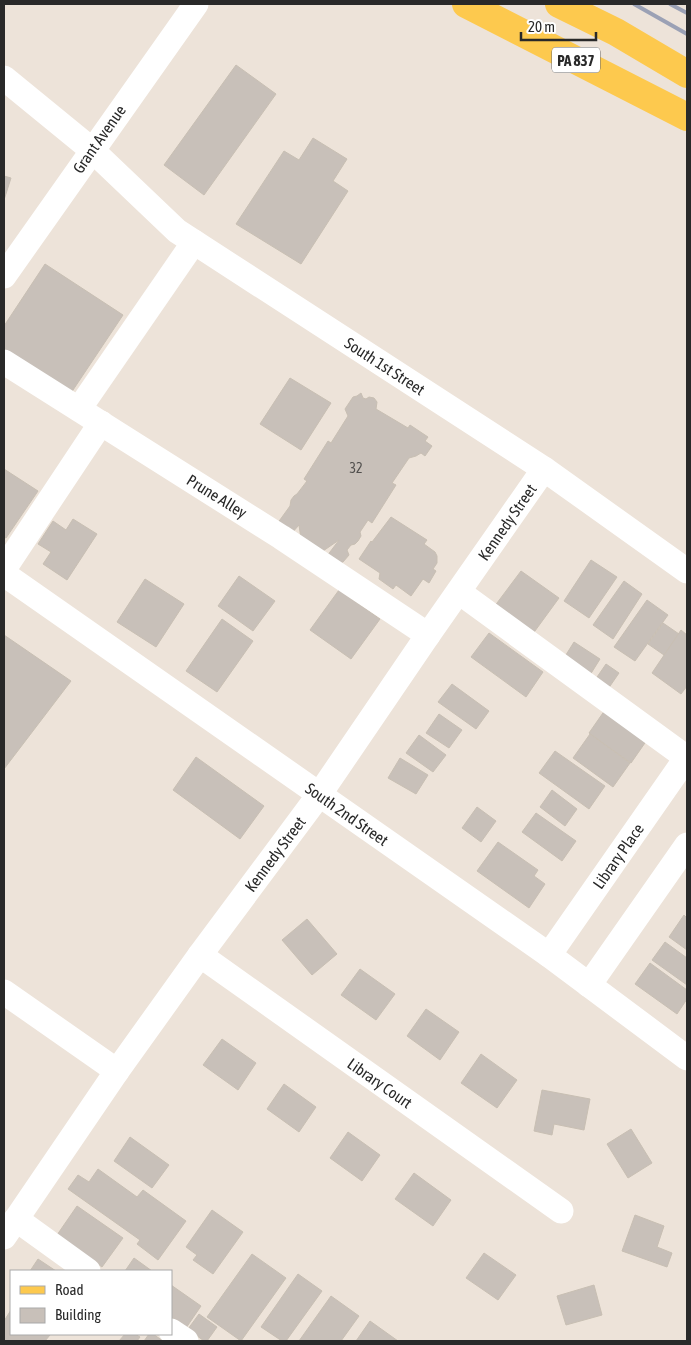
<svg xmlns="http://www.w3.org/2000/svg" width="691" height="1345" viewBox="0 0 691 1345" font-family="'Asap Condensed',sans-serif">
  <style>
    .building { fill: #c8c0b9; stroke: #c8bfb3 }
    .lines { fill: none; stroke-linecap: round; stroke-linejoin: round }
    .minor { stroke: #fff; stroke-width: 25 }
    .major { stroke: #fdc94e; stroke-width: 28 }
    .rail { stroke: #9ba1b5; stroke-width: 4 }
    .labels { text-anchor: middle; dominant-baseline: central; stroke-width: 4; stroke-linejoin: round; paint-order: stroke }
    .number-label { font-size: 14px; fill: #514f4d }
    .shield { fill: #fff; stroke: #696969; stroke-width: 1 }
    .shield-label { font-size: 15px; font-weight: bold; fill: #292929 }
    .street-label { font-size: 16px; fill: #292929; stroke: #fff }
  </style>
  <rect width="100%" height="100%" fill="#ede3d9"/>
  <g class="building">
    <polygon points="236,65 276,94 204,195 164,165"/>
    <polygon points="313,138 347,159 333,181 348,191 301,264 236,224 284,151 299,160"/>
    <polygon points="4,176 11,178 4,200"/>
    <polygon points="45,264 123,315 71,393 4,349 4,326"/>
    <polygon points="290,378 331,403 301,450 260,424"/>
    <polygon points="361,393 363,398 366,399 369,397 374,398 377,402 376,409 408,428 410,425 428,437 425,441 432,446 425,456 421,453 416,456 409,458 392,483 396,485 372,523 368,520 360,532 361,536 358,541 355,544 351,545 347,550 349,555 343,562 338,563 327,556 339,540 323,551 301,539 299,525 291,534 277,524 290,506 291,500 294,496 297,494 307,481 304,479 328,441 331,443 348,416 345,409 353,397 357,396"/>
    <polygon points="4,469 38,491 6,538 4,537"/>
    <polygon points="391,517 427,540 424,544 435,552 437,556 437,563 433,569 436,571 429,583 423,579 411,596 396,585 393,589 379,579 380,573 359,559 371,541 372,542"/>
    <polygon points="73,519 97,534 67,580 43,564 51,552 38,544 53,521 66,530"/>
    <polygon points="591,560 617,577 589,618 564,601"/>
    <polygon points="521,571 559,598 532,635 494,607"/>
    <polygon points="239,576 275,601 253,631 218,606"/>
    <polygon points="145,579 184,604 156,647 117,622"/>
    <polygon points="624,581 642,594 613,639 593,625"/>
    <polygon points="339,590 380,619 351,659 310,630"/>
    <polygon points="647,600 668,615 635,661 614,647"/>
    <polygon points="222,619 253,641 217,692 186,671"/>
    <polygon points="663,623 679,634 664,655 648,644"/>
    <polygon points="681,630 687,635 687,686 681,694 652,673"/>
    <polygon points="489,633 543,672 526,697 471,657"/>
    <polygon points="4,635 71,681 4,769"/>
    <polygon points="574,642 600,659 590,675 564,658"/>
    <polygon points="606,664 619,673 608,689 595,680"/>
    <polygon points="452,684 489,711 476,729 438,702"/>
    <polygon points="605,710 647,740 631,763 589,733"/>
    <polygon points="439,714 462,730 449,748 426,733"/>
    <polygon points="590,734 630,763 613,787 573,758"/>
    <polygon points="419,735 446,755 433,772 406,753"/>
    <polygon points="555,751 605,786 589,809 539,773"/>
    <polygon points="196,757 264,806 240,839 173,790"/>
    <polygon points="400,758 428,775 416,794 388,778"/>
    <polygon points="552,790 577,809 565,826 540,807"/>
    <polygon points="477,807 496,821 481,842 462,828"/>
    <polygon points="536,813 576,841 562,861 522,832"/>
    <polygon points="498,842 538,870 534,876 545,884 529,908 477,871"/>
    <polygon points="684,915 687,918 687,950 669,937"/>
    <polygon points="307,919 337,954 312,975 282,940"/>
    <polygon points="665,942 687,958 687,985 652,960"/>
    <polygon points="650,963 687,990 687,999 677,1014 635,984"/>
    <polygon points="360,969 395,994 376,1020 341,995"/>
    <polygon points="426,1009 459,1032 440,1060 407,1036"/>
    <polygon points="222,1039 256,1063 238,1090 203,1065"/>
    <polygon points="481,1054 517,1080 497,1108 461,1083"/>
    <polygon points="284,1084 316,1107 299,1132 267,1109"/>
    <polygon points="542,1090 590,1099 584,1130 554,1124 552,1135 534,1131"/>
    <polygon points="631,1129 652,1163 628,1178 607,1144"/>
    <polygon points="348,1132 380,1155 362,1181 330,1158"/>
    <polygon points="130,1137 169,1165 152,1188 114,1161"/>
    <polygon points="98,1169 137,1197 143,1190 186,1221 158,1260 137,1244 140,1240 68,1189 78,1175 89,1182"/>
    <polygon points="414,1173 451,1200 433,1226 395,1199"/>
    <polygon points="77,1206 123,1238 102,1267 57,1235"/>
    <polygon points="212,1210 243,1232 213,1274 193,1260 197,1255 186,1247"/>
    <polygon points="635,1215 664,1226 657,1247 672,1253 667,1267 622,1251"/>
    <polygon points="484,1253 516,1275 498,1300 466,1278"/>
    <polygon points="252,1254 286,1278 241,1341 207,1317"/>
    <polygon points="134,1258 152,1271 125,1271"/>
    <polygon points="38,1259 56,1271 30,1271"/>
    <polygon points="298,1274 322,1291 286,1341 282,1341 261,1327"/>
    <polygon points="171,1285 201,1306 186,1328 171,1317"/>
    <polygon points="594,1285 602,1315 566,1325 557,1296"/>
    <polygon points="331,1296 359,1316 341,1341 299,1341"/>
    <polygon points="11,1310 11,1334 49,1334 50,1335 45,1341 4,1341 4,1321"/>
    <polygon points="199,1314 217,1327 207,1341 204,1341 188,1329"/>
    <polygon points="370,1321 398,1341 356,1341"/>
    <polygon points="125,1334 135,1334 140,1337 137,1341 119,1341"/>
    <polygon points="149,1334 153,1334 163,1341 144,1341"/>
  </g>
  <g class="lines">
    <g class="minor">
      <polyline points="4,78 92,150 177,231 544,469 687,571"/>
      <polyline points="4,276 196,4"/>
      <polyline points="4,362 281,537 428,635"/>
      <polyline points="79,409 194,242"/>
      <polyline points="4,569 101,423"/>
      <polyline points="4,574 549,955 687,1058"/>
      <polyline points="459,592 687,758"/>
      <polyline points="200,955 561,1211"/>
      <polyline points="549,955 687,757"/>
      <polyline points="589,985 687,845"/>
      <polyline points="4,992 117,1071"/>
      <polyline points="16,1219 88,1271"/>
      <polyline points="4,1237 117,1071 200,955 319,795 428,635 544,469"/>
      <polyline points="171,1331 186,1341"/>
    </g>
    <g class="major">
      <polyline points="466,4 687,117"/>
      <polyline points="559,4 616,32 687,74"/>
    </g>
    <g class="rail">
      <polyline points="634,4 687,34"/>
      <polyline points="670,4 687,13"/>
    </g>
  </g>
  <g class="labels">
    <g class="number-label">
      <text x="356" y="468">32</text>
    </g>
    <rect class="shield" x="552" y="47.5" width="48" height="25" rx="4"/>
    <g class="shield-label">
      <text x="576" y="60">PA 837</text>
    </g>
    <g class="street-label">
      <text transform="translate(99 139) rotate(-55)">Grant Avenue</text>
      <text transform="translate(385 366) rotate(33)">South 1st Street</text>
      <text transform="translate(217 496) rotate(32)">Prune Alley</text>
      <text transform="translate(507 522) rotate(-55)">Kennedy Street</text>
      <text transform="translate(347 814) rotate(35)">South 2nd Street</text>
      <text transform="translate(275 854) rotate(-53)">Kennedy Street</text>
      <text transform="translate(618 856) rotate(-55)">Library Place</text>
      <text transform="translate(380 1083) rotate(35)">Library Court</text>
    </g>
  </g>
  <rect width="691" height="1345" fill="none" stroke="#292929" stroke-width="10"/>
  <rect x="10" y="1270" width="162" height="65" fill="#ffffff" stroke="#a9a9a9"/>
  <rect x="20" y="1286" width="25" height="8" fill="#fdc94e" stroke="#a9a9a9"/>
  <text x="55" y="1295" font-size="15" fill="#292929">Road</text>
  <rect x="20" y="1308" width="25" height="15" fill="#c8c0b9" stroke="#a9a9a9"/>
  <text x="55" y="1320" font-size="15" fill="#292929">Building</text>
  <path d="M521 32v8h75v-8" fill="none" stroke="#292929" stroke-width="2.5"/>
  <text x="528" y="32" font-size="15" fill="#292929" stroke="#ffffff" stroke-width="4" paint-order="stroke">20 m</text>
</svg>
